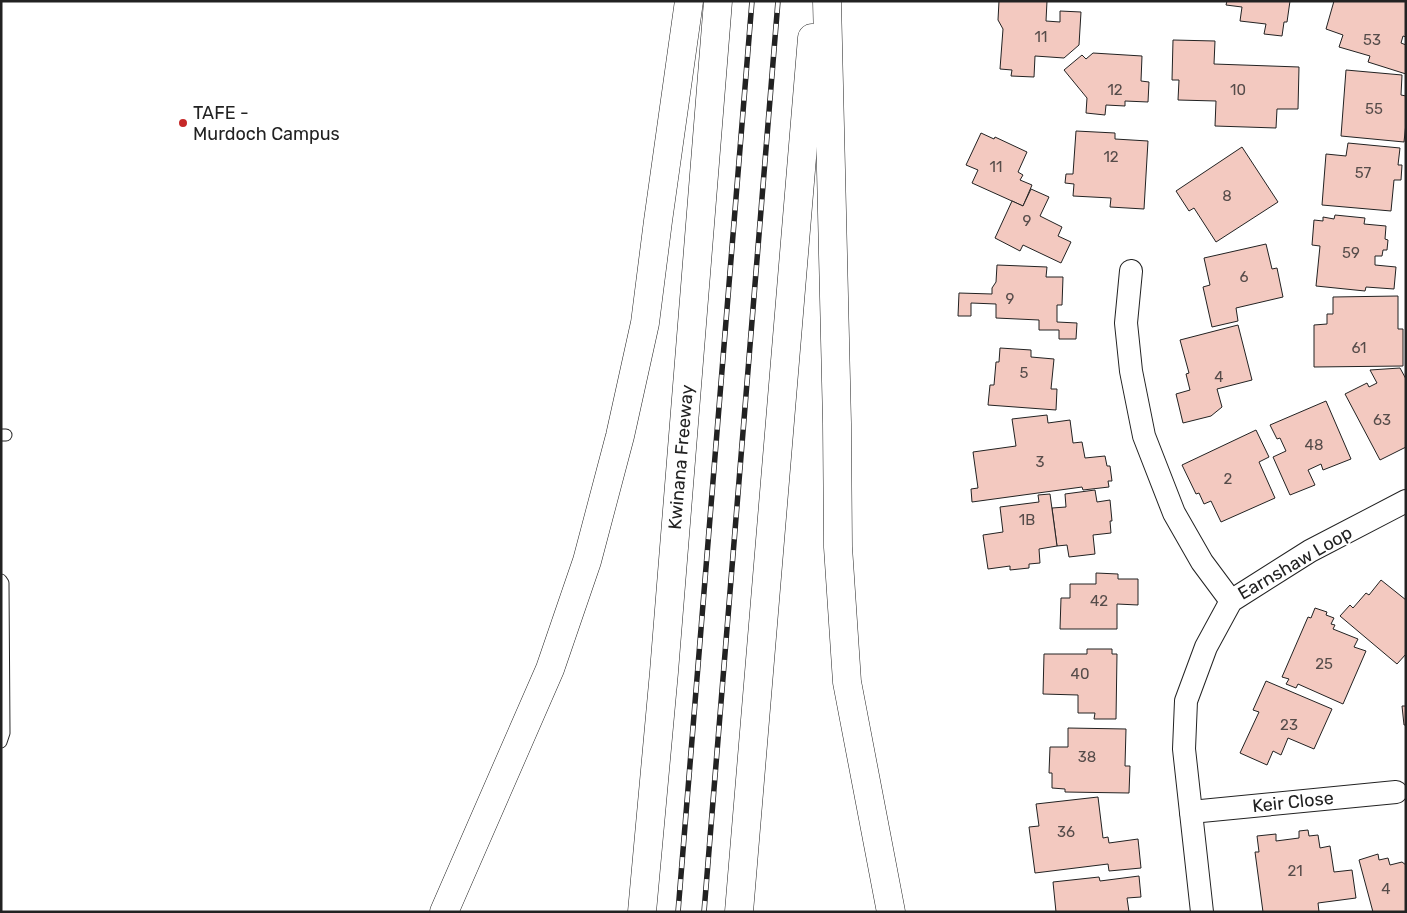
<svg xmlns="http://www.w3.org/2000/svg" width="1407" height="913" viewBox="0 0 1407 913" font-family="Rubik,sans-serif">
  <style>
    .building { fill: #f3c9c0; stroke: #222 }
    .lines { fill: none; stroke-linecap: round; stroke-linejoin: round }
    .service-casing { stroke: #222; stroke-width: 13 }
    .minor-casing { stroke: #222; stroke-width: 24 }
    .motorway-casing { stroke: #222; stroke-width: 29 }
    .service { stroke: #fff; stroke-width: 11 }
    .minor { stroke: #fff; stroke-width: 22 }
    .motorway { stroke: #fff; stroke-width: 28 }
    .rail-casing { stroke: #222; stroke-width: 5.5 }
    .rail { stroke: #fff; stroke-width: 4; stroke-dasharray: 11; stroke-linecap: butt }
    .poi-dot { fill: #c62828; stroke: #fff; stroke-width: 2 }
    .labels { text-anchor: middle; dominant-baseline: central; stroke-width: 4; stroke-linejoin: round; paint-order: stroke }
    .number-label { font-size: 15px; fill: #564c4a }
    .poi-label { font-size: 18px; fill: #222; stroke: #fff; text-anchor: start }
    .street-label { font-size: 18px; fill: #222; stroke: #fff }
  </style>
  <rect width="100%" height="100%" fill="#fff"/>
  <g class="building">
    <polygon points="999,1 1047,1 1046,21 1060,22 1060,11 1081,12 1079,45 1064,58 1035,56 1034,77 1011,76 1012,70 1000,69 1003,29 998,20"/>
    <polygon points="1227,1 1290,1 1287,22 1284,22 1282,36 1264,34 1266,24 1240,21 1242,7 1226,5"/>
    <polygon points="1334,1 1406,1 1406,37 1403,36 1401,43 1406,45 1406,74 1368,62 1370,56 1339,47 1343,35 1326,29"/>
    <polygon points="1173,40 1215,41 1214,64 1299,67 1298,109 1277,109 1276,128 1215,126 1216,101 1178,100 1179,80 1172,80"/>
    <polygon points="1093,53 1142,56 1141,81 1149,82 1148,102 1125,101 1125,106 1106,105 1105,115 1086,113 1087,98 1064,70 1082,55 1086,59"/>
    <polygon points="1346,70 1402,75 1401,95 1406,96 1406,123 1404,142 1341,136"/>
    <polygon points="1076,131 1115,133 1115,139 1148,141 1144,209 1110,207 1111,198 1073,196 1074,184 1065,183 1066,174 1073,174"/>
    <polygon points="981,133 994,139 995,137 1027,152 1018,172 1023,175 1020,180 1032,185 1023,206 972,183 978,170 966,165"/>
    <polygon points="1348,143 1400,148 1398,165 1402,165 1401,180 1394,180 1391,211 1322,205 1326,154 1346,156"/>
    <polygon points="1242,147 1278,202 1216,242 1194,208 1189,211 1176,191"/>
    <polygon points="1031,189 1049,197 1040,216 1062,227 1058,236 1071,242 1061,263 1023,245 1020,251 995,238 1012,201 1023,206"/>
    <polygon points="1335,215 1365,218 1364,224 1386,226 1385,239 1388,240 1387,250 1383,250 1382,256 1375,256 1375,265 1396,267 1394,289 1366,287 1365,291 1316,286 1320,246 1312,245 1314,220 1323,221 1323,217 1334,219"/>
    <polygon points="1266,244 1272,269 1277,268 1283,297 1236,308 1238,321 1212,327 1203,287 1210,285 1204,258"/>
    <polygon points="997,265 1047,267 1046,277 1063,277 1062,305 1057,305 1057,322 1077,323 1076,339 1059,339 1059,330 1039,330 1039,320 996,318 996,304 971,303 971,316 958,316 959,293 992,294 992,288 996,282"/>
    <polygon points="1398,296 1398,329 1403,329 1403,366 1314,367 1314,325 1327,324 1327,314 1333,314 1333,297"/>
    <polygon points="1238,325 1252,380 1217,389 1222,407 1211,416 1183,423 1176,394 1190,390 1186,374 1189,373 1180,340"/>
    <polygon points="1000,348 1031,350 1031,357 1054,359 1051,389 1057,389 1056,410 988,405 990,385 994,385 996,362 999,362"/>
    <polygon points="1400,368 1406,379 1406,447 1380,460 1345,394 1367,383 1369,387 1377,383 1370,370"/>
    <polygon points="1326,401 1351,459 1323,470 1321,464 1308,470 1315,485 1290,495 1273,457 1286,451 1280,438 1277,439 1270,425"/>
    <polygon points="1047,415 1048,423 1070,420 1073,443 1082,442 1085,458 1105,456 1107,466 1110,466 1112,481 1108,481 1109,487 1083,490 1082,487 972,502 971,489 978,488 973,452 1016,446 1012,419"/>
    <polygon points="1256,430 1269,457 1259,462 1275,498 1221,522 1211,501 1204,504 1199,493 1196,494 1182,465"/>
    <polygon points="1095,490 1097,502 1110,500 1112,521 1110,521 1111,533 1093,535 1095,554 1069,557 1067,545 1057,546 1052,508 1066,507 1065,494"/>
    <polygon points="1050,494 1057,546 1039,549 1040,563 1029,564 1029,568 1010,570 1010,566 988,569 983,535 1003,532 1000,507 1039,502 1038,495"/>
    <polygon points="1096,573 1118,574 1118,579 1138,579 1138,605 1117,604 1117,629 1060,629 1061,598 1070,598 1070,584 1096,584"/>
    <polygon points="1381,580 1406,600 1406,654 1397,664 1340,616 1350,605 1353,608 1366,593 1369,595"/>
    <polygon points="1315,608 1327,612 1326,615 1334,618 1331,624 1335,625 1333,629 1358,639 1354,647 1366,651 1343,704 1298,684 1296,688 1286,684 1289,679 1282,677 1308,617 1311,618"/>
    <polygon points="1087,649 1112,649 1112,654 1117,654 1116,719 1094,719 1095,713 1078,713 1078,695 1043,694 1044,654 1087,654"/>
    <polygon points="1266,681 1332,709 1314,749 1288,738 1281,755 1273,751 1267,765 1240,753 1259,712 1253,710"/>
    <polygon points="1402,706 1406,706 1406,725 1404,725"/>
    <polygon points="1068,728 1126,729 1125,766 1130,766 1129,793 1065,792 1065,789 1052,788 1052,773 1049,773 1050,747 1068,747"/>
    <polygon points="1098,797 1103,838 1108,837 1109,843 1138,839 1141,868 1109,871 1108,864 1035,873 1029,827 1039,826 1036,804"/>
    <polygon points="1308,830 1309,836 1318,835 1320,848 1330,846 1334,872 1352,870 1356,898 1318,903 1319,912 1263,912 1255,852 1259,852 1257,836 1276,834 1276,841 1299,838 1299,831"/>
    <polygon points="1378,854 1379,860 1388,858 1390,865 1402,862 1406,865 1406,912 1373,912 1359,860"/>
    <polygon points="1139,876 1141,897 1127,898 1129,912 1056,912 1053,882 1099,877 1100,881"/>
  </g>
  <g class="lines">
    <defs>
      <g id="service">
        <polyline points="1,435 6,435"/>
        <polyline points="1,580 3,583 4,733 1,742"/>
      </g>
      <g id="minor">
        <polyline points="1131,271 1126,323 1131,371 1144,436 1174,513 1202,562 1231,601"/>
        <polyline points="1191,812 1396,792"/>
        <polyline points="1202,912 1184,749 1186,701 1206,647 1231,601 1310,551 1406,501"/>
      </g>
      <g id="motorway">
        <polyline points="827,1 837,423 838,547 847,682 891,912"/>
        <polyline points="444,912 550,669 587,561 620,436 645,323 658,221 689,1"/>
        <polyline points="642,912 664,672 718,1"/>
        <polyline points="739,912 812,38"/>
      </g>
    </defs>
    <use href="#service" class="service-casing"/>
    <use href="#minor" class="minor-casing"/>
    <use href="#motorway" class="motorway-casing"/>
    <use href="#service" class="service"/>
    <use href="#minor" class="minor"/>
    <use href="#motorway" class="motorway"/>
    <defs>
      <g id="rail">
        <polyline points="678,912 752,1"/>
        <polyline points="704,912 778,1"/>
      </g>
    </defs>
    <use href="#rail" class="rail-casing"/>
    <use href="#rail" class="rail"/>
  </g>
  <circle class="poi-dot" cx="183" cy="123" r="5"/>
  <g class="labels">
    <g class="number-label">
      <text x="1041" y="37">11</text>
      <text x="1372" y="40">53</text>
      <text x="1115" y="90">12</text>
      <text x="1238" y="90">10</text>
      <text x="1374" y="109">55</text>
      <text x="1111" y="157">12</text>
      <text x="996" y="167">11</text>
      <text x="1363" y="173">57</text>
      <text x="1227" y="196">8</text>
      <text x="1027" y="221">9</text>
      <text x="1351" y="253">59</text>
      <text x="1244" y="277">6</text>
      <text x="1010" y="299">9</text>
      <text x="1359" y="348">61</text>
      <text x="1024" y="373">5</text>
      <text x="1219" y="377">4</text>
      <text x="1382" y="420">63</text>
      <text x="1314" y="445">48</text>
      <text x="1040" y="462">3</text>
      <text x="1228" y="479">2</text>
      <text x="1027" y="520">1B</text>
      <text x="1099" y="601">42</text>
      <text x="1324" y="664">25</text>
      <text x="1080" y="674">40</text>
      <text x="1289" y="725">23</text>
      <text x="1087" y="757">38</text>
      <text x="1066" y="832">36</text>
      <text x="1295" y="871">21</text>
      <text x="1386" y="889">4</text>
    </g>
    <g class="poi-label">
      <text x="193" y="113">TAFE -<tspan x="193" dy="21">Murdoch Campus</tspan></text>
    </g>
    <g class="street-label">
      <text transform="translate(681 457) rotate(-85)">Kwinana Freeway</text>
      <text transform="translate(1295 563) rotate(-30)">Earnshaw Loop</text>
      <text transform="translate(1293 802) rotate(-6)">Keir Close</text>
    </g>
  </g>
  <rect width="1407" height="913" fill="none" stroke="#222222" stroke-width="5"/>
</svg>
